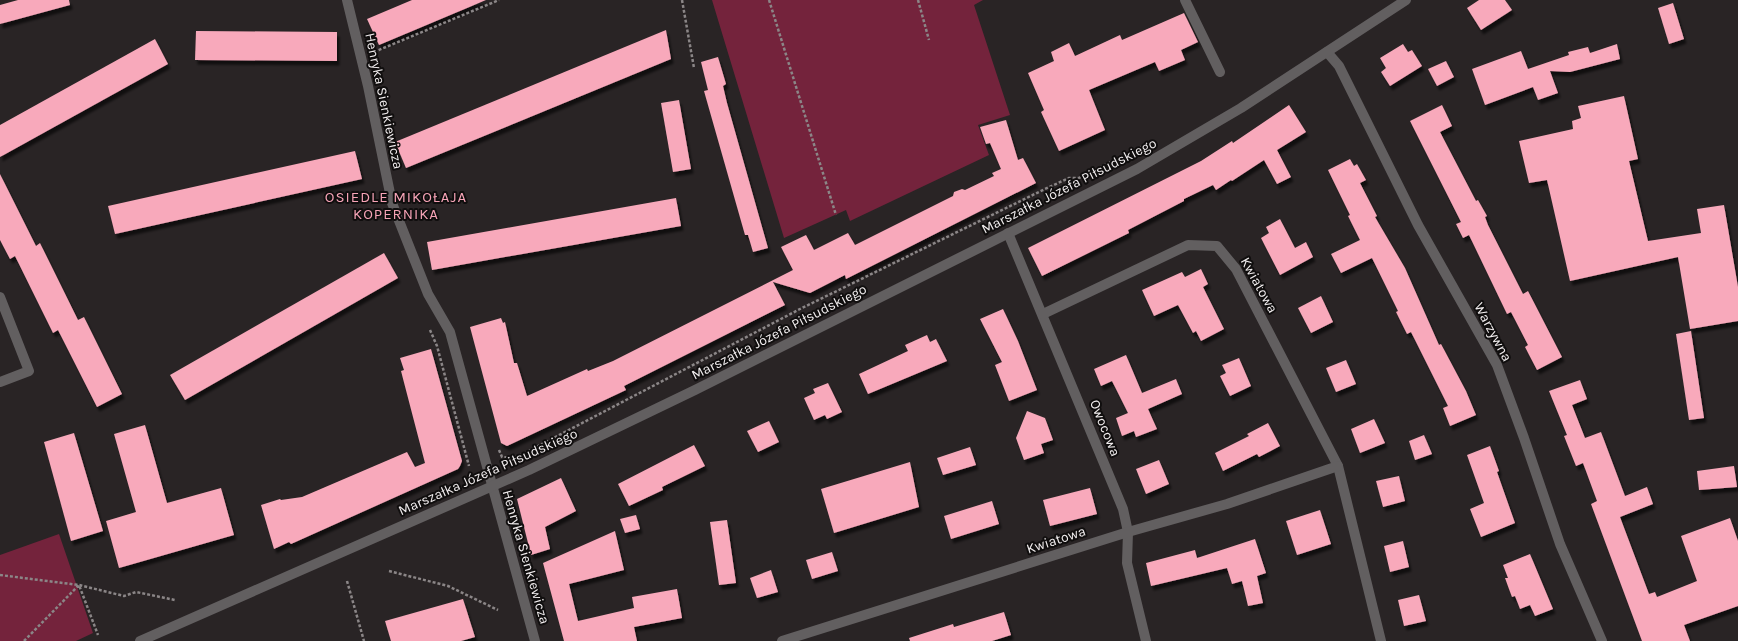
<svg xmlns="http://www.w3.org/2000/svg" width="1738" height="641" viewBox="0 0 1738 641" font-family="Karla,sans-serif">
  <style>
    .green { fill: #74233c }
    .building { fill: #f8a9bb; filter: url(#shadow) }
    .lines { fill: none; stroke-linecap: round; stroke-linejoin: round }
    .path { stroke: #8b8687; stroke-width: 2.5; stroke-dasharray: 3 2; stroke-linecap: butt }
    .minor { stroke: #625f60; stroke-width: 10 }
    .labels { text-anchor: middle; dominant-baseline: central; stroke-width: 4; stroke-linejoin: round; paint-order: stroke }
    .street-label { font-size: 14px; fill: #f3eff0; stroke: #100e0e }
    .neighbourhood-label { font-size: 15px; letter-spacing: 1px; fill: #f7a4b7; stroke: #100e0e }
  </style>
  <defs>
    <filter id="shadow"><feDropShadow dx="2.5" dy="4.5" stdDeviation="1" flood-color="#0009"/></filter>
  </defs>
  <rect width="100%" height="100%" fill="#292425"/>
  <g class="green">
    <polygon points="712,0 983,0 974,5 1010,115 978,125 989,155 850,221 846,210 784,238"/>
    <polygon points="59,534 93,633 76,641 0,641 0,555"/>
  </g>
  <g class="building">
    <polygon points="18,0 69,0 70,5 0,24 0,5"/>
    <polygon points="412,0 486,0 379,45 367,19"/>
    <polygon points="1479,0 1505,0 1512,10 1481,30 1467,8"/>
    <polygon points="1673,3 1684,39 1669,44 1658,8"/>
    <polygon points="1184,13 1198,42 1181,50 1185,60 1159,71 1155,62 1089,90 1105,130 1059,151 1041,112 1044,110 1028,73 1054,61 1051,52 1069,43 1075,56 1120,35 1122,40"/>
    <polygon points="666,30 671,59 406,168 395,142"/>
    <polygon points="196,31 337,32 337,61 195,60"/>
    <polygon points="155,39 168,64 0,157 0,125"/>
    <polygon points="1403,44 1408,52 1412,50 1422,66 1390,86 1381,72 1386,68 1380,58"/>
    <polygon points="1617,44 1620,59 1570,72 1550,71 1558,93 1538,100 1533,87 1485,105 1472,69 1521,51 1528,69 1569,55 1568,52 1588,47 1590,53"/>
    <polygon points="718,57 726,84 723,86 727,103 768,248 753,252 748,235 745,235 704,91 708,90 701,62"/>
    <polygon points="1446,61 1454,77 1437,86 1428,69"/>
    <polygon points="1624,96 1638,159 1629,161 1648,241 1701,233 1697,209 1724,205 1738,287 1738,321 1690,329 1678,257 1570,281 1547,180 1529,183 1519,141 1573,129 1572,121 1581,118 1578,106"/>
    <polygon points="679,100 691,169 673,172 661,103"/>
    <polygon points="1289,105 1306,132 1277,150 1291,177 1277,184 1264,160 1232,181 1231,180 1216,190 1213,185 1184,199 1184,201 1128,230 1129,233 1042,276 1028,248 1201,161 1232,141 1233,143"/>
    <polygon points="1442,105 1452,126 1440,132 1476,201 1478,200 1487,216 1485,217 1488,225 1523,294 1528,291 1562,357 1537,370 1525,347 1528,345 1511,312 1507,314 1469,235 1463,238 1456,224 1461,222 1410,121"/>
    <polygon points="1006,120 1018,160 1023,158 1036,183 846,279 845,275 810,293 773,282 785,305 624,386 626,390 507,446 501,443 470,327 501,318 503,323 505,322 514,363 517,363 527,396 587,369 588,371 613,361 793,270 781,247 806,235 814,250 848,233 855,245 953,196 954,192 962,189 965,190 994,176 992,173 1001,169 990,143 986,144 980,127"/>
    <polygon points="355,151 362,179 115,234 108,206"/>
    <polygon points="1350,159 1354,166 1357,164 1366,180 1360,183 1377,216 1375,217 1405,268 1439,345 1441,344 1466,391 1476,415 1450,426 1443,408 1448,406 1411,332 1407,334 1396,312 1398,311 1372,258 1341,273 1331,254 1360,240 1348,216 1350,215 1328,170"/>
    <polygon points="0,174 36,246 40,243 78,320 84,317 122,394 97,407 58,330 53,333 15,256 10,259 0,240"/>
    <polygon points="676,198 681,226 432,270 427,242"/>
    <polygon points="1280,219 1295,248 1306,242 1313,257 1280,275 1261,238 1269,233 1266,227"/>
    <polygon points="384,253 398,278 185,400 170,375"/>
    <polygon points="1201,269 1208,284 1203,287 1224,329 1201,341 1196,331 1193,333 1178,305 1154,316 1142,290 1182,272 1185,277"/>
    <polygon points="1321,296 1333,322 1311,333 1298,308"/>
    <polygon points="1003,309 1018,341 1037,390 1009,401 995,365 1002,362 980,319"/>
    <polygon points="1691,331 1704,418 1689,420 1676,334"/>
    <polygon points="927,335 930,342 936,339 947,361 868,394 859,374 908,351 905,345"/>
    <polygon points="431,349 462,461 460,466 458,469 291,544 289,542 274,549 261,505 280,499 281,500 302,497 407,452 415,467 425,463 401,371 404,370 400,358"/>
    <polygon points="1126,355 1142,393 1176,379 1182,394 1148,409 1157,429 1136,437 1134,431 1122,436 1116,418 1128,413 1112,381 1101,386 1094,369"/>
    <polygon points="1239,358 1251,386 1230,396 1220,376 1226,373 1222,365"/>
    <polygon points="1346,360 1356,384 1336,392 1326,368"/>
    <polygon points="1580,380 1587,399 1572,405 1585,438 1601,432 1625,496 1647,487 1653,504 1620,517 1649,594 1655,592 1657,597 1697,581 1681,536 1730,518 1738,541 1738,606 1684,625 1690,641 1642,641 1591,504 1597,501 1583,463 1576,466 1564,436 1567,435 1549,391"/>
    <polygon points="828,383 842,412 827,419 825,415 814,420 804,398 815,393 813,389"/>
    <polygon points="1027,411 1045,418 1053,440 1041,444 1044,453 1024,460 1016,438"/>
    <polygon points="1374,419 1385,443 1360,453 1351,429"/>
    <polygon points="769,421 779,442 758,452 747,431"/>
    <polygon points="1268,423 1280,446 1259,457 1257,454 1223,471 1215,453 1249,436 1247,434"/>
    <polygon points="145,425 167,503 221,488 234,535 119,568 106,521 136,512 114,434"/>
    <polygon points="74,433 103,531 71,541 44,442"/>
    <polygon points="1424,435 1432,454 1415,460 1409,441"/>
    <polygon points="694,445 705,466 662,487 663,490 629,506 618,484"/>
    <polygon points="1490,446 1499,471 1497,472 1515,523 1481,537 1470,509 1484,503 1467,455"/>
    <polygon points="970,447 976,465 943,475 937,458"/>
    <polygon points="1159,460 1169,484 1146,494 1136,469"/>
    <polygon points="910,462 919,507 834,533 821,489"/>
    <polygon points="1734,466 1737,487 1699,490 1697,471"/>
    <polygon points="1399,476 1405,501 1383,507 1376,481"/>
    <polygon points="561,478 576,511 545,527 550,549 531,555 517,499"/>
    <polygon points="1090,488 1097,514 1050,526 1043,500"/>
    <polygon points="992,501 999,524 951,539 944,516"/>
    <polygon points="1320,510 1331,544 1297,555 1286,521"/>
    <polygon points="636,515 640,529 625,533 620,519"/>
    <polygon points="727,520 736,583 719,585 710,522"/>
    <polygon points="615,531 624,570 569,584 578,621 634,608 632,597 677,589 682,618 634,627 637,641 564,641 543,563"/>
    <polygon points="1255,539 1266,573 1257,576 1263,603 1248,606 1242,581 1232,584 1227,568 1151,586 1146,563 1195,550 1197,558"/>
    <polygon points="1403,541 1409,567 1390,572 1384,546"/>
    <polygon points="832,552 838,571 812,579 806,560"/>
    <polygon points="1530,554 1553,609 1535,616 1530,605 1520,609 1515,596 1512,597 1509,589 1505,578 1508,578 1503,565"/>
    <polygon points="771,570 778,592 757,598 750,578"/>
    <polygon points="1419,595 1426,621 1404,626 1398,600"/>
    <polygon points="463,599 475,637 461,641 391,641 385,621"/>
    <polygon points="1004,612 1011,635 992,641 910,641 909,638 953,624 954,627"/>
  </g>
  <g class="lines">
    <g class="path">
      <polyline points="682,0 694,68"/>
      <polyline points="769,0 836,215"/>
      <polyline points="918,0 929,40"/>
      <polyline points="374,52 499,0"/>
      <polyline points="430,330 437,346 469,466"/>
      <polyline points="499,450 502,457 513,458 523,454 800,309 1045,189 1069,178 1079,178 1149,143"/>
      <polyline points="389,571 448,586 498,610"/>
      <polyline points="0,575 79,585 124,596 136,592 175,600"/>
      <polyline points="347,581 364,641"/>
      <polyline points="24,641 79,585 98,635"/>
    </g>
    <g class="minor">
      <polyline points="347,0 368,86 392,203 428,294 450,332 535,641"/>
      <polyline points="1185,0 1220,72"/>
      <polyline points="1327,52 1339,66 1418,225 1497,365 1524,438 1560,544 1602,641"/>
      <polyline points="1008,233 1123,509 1128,532 1127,563 1146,641"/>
      <polyline points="0,297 29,371 0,382"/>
      <polyline points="1043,314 1188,245 1217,246 1236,269 1338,466 1381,641"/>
      <polyline points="140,641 529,470 695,390 1137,169 1241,108 1406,0"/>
      <polyline points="782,641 1128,532 1227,504 1338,466"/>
    </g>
  </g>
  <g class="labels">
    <g class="street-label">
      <text transform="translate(384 101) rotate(78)">Henryka Sienkiewicza</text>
      <text transform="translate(1069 186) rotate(-27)">Marszałka Józefa Piłsudskiego</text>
      <text transform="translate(1259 285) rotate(61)">Kwiatowa</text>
      <text transform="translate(779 332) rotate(-27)">Marszałka Józefa Piłsudskiego</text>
      <text transform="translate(1493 332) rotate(62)">Warzywna</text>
      <text transform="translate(1105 428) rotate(68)">Owocowa</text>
      <text transform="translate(488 472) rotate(-24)">Marszałka Józefa Piłsudskiego</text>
      <text transform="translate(1056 540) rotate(-18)">Kwiatowa</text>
      <text transform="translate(526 557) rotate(74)">Henryka Sienkiewicza</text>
    </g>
    <g class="neighbourhood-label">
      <text x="396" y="197">OSIEDLE MIKOŁAJA<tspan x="396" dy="17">KOPERNIKA</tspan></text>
    </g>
  </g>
</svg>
